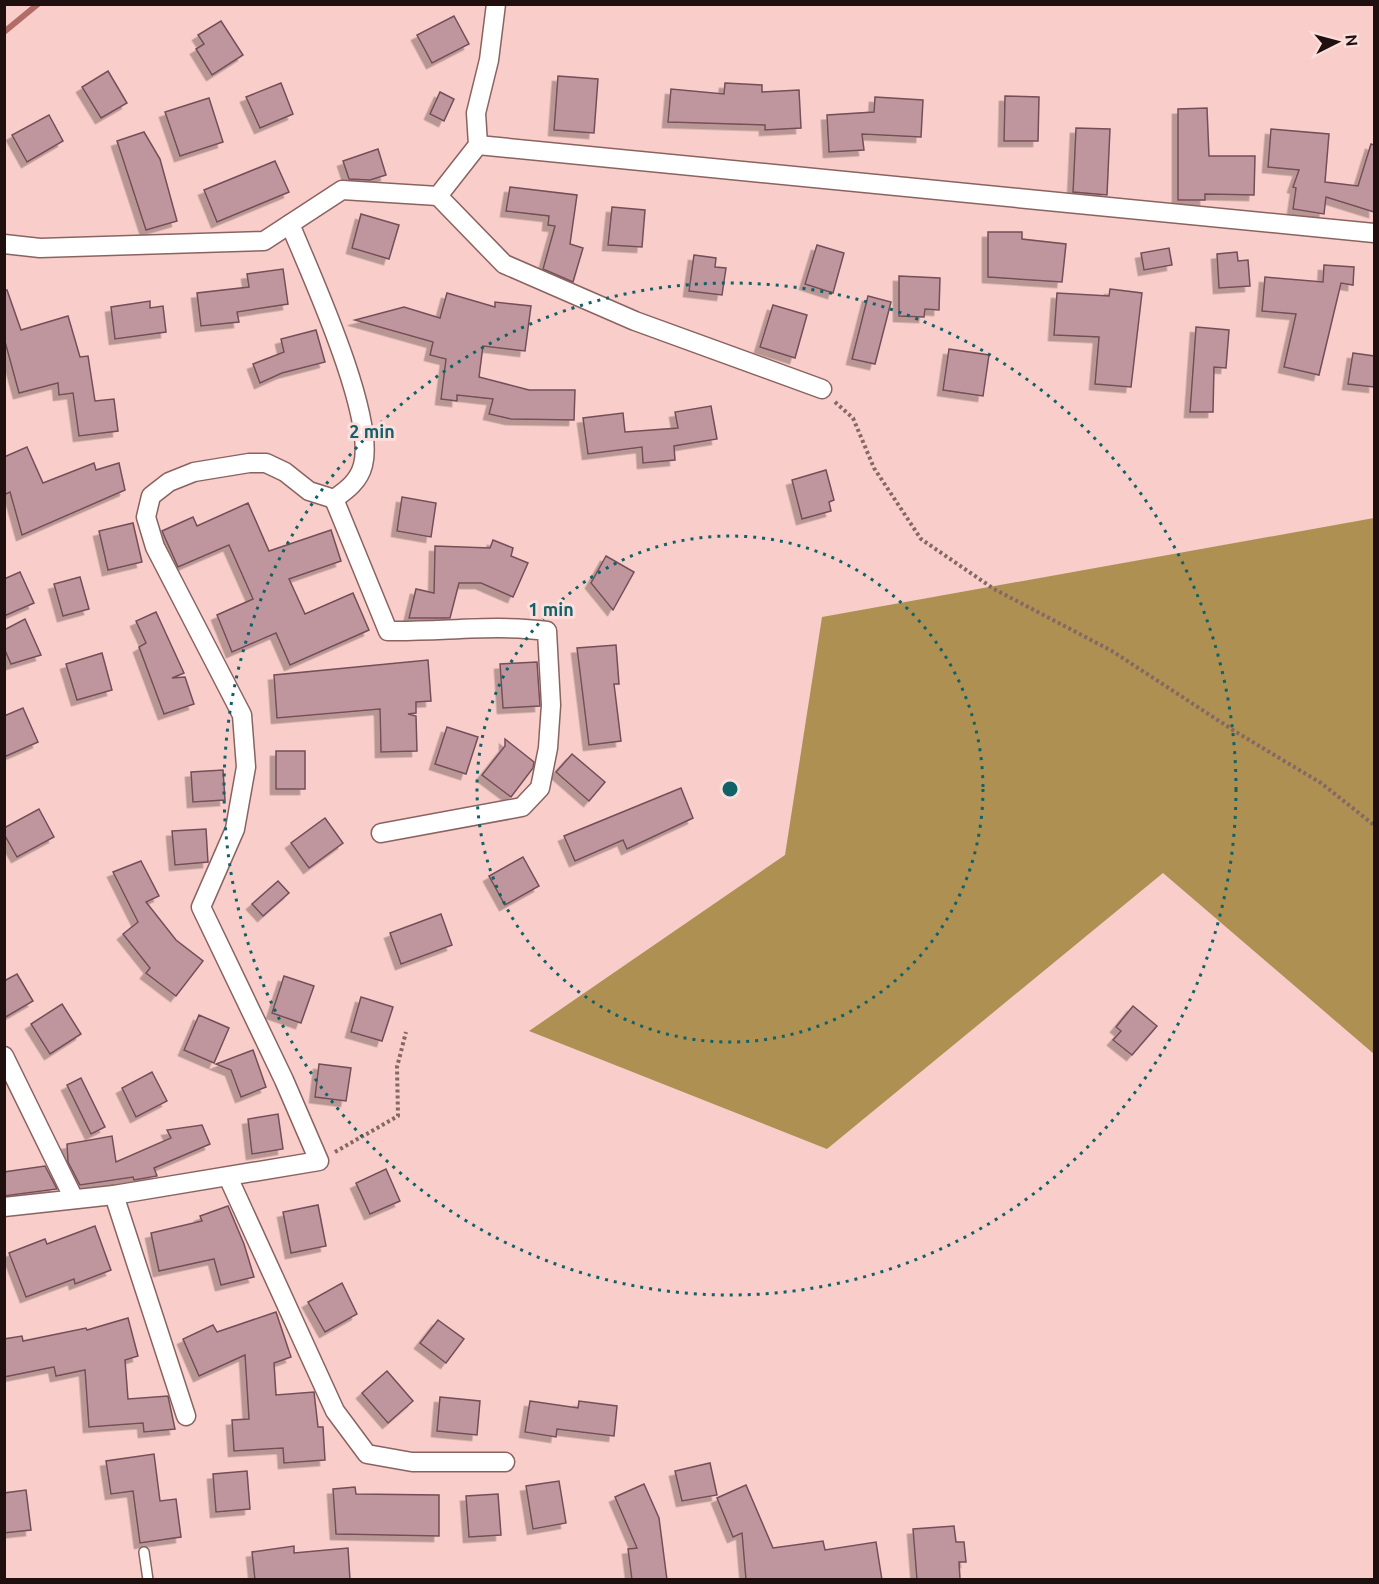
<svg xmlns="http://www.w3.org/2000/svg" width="1379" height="1584" viewBox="0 0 1379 1584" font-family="Ubuntu,sans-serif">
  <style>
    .forest { fill: #ae9052 }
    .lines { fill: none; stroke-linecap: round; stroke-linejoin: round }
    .stream { stroke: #b26d68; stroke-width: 6 }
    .building { fill: #bf959e; stroke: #744f58; stroke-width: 1.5; filter: url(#shadow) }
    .lane-casing { stroke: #8a6360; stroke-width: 12 }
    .street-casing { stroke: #8a6360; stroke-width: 21 }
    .path { stroke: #846865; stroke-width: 4; stroke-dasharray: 3 3; stroke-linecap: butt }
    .lane { stroke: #fff; stroke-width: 9 }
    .street { stroke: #fff; stroke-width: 18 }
    .ring { fill: none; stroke: #106168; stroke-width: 3; stroke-dasharray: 3 6 }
    .centre { fill: #106168; stroke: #fadfdc; stroke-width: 3 }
    .ring-label { font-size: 18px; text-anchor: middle; font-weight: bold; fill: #106168; stroke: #fadfdc; stroke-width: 6; stroke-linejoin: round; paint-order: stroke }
  </style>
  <defs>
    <filter id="shadow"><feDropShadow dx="-5.5" dy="5.5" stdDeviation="0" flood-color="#0004"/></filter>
  </defs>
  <rect width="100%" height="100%" fill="#f9cdc9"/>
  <polygon class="forest" points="1374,518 1374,1054 1163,873 827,1149 529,1031 785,855 822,617"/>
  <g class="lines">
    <polyline class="stream" points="4,32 38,4"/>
  </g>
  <g class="building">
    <polygon points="454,16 469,44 432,63 417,35"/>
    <polygon points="221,21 243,55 212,75 196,49 204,44 198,35"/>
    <polygon points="108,71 127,103 101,118 82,87"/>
    <polygon points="558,76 598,79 594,133 554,130"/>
    <polygon points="281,83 293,114 260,128 246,97"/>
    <polygon points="725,83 762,85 762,92 799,90 801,128 765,130 765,125 668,122 671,89 724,94"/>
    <polygon points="440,92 454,99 444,121 430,114"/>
    <polygon points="1005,96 1039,97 1038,141 1004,141"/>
    <polygon points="875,97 923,100 921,137 862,134 864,150 829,152 827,115 874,112"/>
    <polygon points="209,98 223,142 180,156 165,112"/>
    <polygon points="1207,108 1209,156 1255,156 1254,195 1205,194 1205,200 1178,200 1178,109"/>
    <polygon points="49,115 63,141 27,162 12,135"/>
    <polygon points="1076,128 1110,129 1107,195 1073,192"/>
    <polygon points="1271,129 1329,134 1325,182 1358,186 1371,144 1374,145 1374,212 1326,197 1324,214 1293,209 1296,188 1293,187 1299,170 1268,167"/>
    <polygon points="144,132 160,159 177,221 146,230 117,141"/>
    <polygon points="378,149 386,175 370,180 349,179 343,161"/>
    <polygon points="275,161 289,192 217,222 204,190"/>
    <polygon points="510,187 577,195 570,244 583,248 573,282 543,269 555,226 548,225 549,216 506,211"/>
    <polygon points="612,207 645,210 642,247 608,245"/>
    <polygon points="361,214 399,225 389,259 352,248"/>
    <polygon points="988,232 1022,232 1022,239 1066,244 1062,282 988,277"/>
    <polygon points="817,245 844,253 833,293 805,284"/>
    <polygon points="1169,248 1172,265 1144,270 1141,253"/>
    <polygon points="1237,252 1238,261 1248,260 1250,286 1219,288 1217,254"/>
    <polygon points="694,255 716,258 715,267 726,268 722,295 689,291"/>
    <polygon points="1324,265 1354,267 1353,285 1341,283 1319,375 1284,367 1296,314 1262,311 1265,277 1323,282"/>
    <polygon points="283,269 288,304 237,312 239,322 201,326 197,293 249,287 247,274"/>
    <polygon points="899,276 940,278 939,310 925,309 924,317 899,316"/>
    <polygon points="1110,289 1142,293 1131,387 1095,384 1099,337 1054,335 1057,293 1109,296"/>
    <polygon points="4,290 7,290 21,330 68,316 80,357 88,356 95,401 114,399 118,431 79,436 73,393 59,395 58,383 19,393 4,338"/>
    <polygon points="447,293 495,307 495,302 531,306 525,351 483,346 479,377 529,390 575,390 574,420 511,419 489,414 493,399 457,395 457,401 441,399 446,359 430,355 433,342 355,320 404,307 440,318"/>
    <polygon points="868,296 891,302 875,364 852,359"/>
    <polygon points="150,301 150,308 163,306 166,332 115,339 111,307"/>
    <polygon points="773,305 807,315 795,358 760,347"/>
    <polygon points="1196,327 1229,330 1226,368 1214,367 1213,412 1190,412"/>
    <polygon points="316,330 325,362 282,373 260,383 253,364 284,352 281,339"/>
    <polygon points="949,349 989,355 983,396 943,390"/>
    <polygon points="1353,353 1374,356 1374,387 1348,384"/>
    <polygon points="711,406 717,439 674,446 675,460 643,463 642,447 588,454 583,418 623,413 625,432 678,428 675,412"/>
    <polygon points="27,447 43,483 94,463 96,470 119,463 125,490 22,535 10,492 4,495 4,457"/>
    <polygon points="826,470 834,500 829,502 831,511 802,519 792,480"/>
    <polygon points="402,497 436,503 431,537 397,531"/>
    <polygon points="248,503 269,551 331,530 341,561 289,579 305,614 353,593 369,630 290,665 276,633 232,652 217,615 253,599 229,545 178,567 162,531 193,517 197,526"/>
    <polygon points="133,523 142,562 108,570 99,531"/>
    <polygon points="493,540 513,548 511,556 528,563 513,597 481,583 459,583 450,618 409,618 416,589 434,593 435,546 490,548"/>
    <polygon points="606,556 634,572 613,610 591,583"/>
    <polygon points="20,572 34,603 4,616 4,579"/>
    <polygon points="80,577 89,609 63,616 54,584"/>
    <polygon points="156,612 184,673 172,678 185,677 194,704 164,714 139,647 146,643 136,621"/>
    <polygon points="25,619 41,655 11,664 4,648 4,630"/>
    <polygon points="616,645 619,684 614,684 621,741 589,745 577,648"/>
    <polygon points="102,653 112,690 77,700 66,664"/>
    <polygon points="428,660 431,701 416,702 416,713 408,714 416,716 417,751 381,752 380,709 277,718 274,675"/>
    <polygon points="537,662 540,706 503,708 500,664"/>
    <polygon points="23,708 38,742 4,757 4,716"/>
    <polygon points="447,727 478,737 466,774 435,764"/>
    <polygon points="505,739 534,762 533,768 511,797 482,775 505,746"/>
    <rect x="276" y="751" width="29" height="38"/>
    <polygon points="572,754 605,782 589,801 556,772"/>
    <polygon points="223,770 225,800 193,802 191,772"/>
    <polygon points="681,788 693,818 627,849 623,840 575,861 564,836"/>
    <polygon points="39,809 54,837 17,857 4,834 4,828"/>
    <polygon points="325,818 343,843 309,868 291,843"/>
    <polygon points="206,829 208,862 175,865 172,831"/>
    <polygon points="523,857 539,886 505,905 489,876"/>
    <polygon points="141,861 159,896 146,902 176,940 203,961 176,996 146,973 150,968 123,934 138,922 113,872"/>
    <polygon points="278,881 289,893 263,916 252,904"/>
    <polygon points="441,914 452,945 401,964 390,933"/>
    <polygon points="17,974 33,1001 4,1018 4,981"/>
    <polygon points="284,976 314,986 301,1023 272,1013"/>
    <polygon points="361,997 393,1007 382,1041 351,1032"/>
    <polygon points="62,1004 81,1034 50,1054 31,1024"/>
    <polygon points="1133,1006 1157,1026 1132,1055 1113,1040 1121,1031 1116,1027"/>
    <polygon points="199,1015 229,1028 214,1063 184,1050"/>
    <polygon points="253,1050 266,1087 241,1097 231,1070 216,1064"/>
    <polygon points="319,1064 351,1068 346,1101 315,1097"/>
    <polygon points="152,1072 167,1101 136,1117 122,1088"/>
    <polygon points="81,1078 105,1127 91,1134 67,1085"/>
    <polygon points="278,1114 283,1149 252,1154 248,1119"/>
    <polygon points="202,1125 210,1144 154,1168 157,1176 134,1180 133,1177 80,1185 68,1162 67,1144 112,1136 116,1162 171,1138 167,1130"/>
    <polygon points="45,1166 57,1189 4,1196 4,1172"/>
    <polygon points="386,1169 400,1201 370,1214 356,1183"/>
    <polygon points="318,1205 326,1246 291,1253 283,1212"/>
    <polygon points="228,1206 244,1244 254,1277 221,1285 214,1259 159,1271 151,1233 202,1221 200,1216"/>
    <polygon points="95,1226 111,1270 75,1284 74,1279 26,1297 9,1253 45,1239 47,1244"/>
    <polygon points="342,1283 357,1314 325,1332 308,1302"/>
    <polygon points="276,1312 291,1357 274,1363 276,1395 314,1392 318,1427 323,1427 325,1460 284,1463 283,1448 234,1451 232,1420 249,1419 245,1355 199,1376 183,1339 213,1325 217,1332"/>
    <polygon points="128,1318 138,1356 125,1360 128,1399 168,1396 175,1429 144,1432 143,1423 89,1427 85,1370 56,1376 54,1367 4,1377 4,1339 22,1336 23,1341 86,1328 87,1330"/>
    <polygon points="438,1320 464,1339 446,1363 420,1343"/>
    <polygon points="387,1371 413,1401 388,1423 362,1393"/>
    <polygon points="440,1397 480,1401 477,1435 437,1431"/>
    <polygon points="530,1401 578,1408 579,1401 617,1406 614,1436 557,1429 556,1437 525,1432"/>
    <polygon points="154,1454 160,1501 176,1499 181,1537 140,1543 133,1491 111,1494 106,1461"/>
    <polygon points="710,1463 717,1495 682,1501 675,1471"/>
    <polygon points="247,1471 250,1509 216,1512 213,1474"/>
    <polygon points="559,1481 566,1523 533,1529 526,1486"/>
    <polygon points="644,1484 659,1518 667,1580 632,1580 628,1549 637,1548 615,1497"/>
    <polygon points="746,1485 773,1548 823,1541 825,1550 876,1542 882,1580 746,1580 742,1533 733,1537 717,1498"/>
    <polygon points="355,1487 356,1494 439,1495 439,1536 336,1534 333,1489"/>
    <polygon points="26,1490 31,1530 4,1533 4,1493"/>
    <polygon points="498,1494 501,1535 469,1537 466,1496"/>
    <polygon points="954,1526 956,1542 964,1542 966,1562 959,1562 960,1579 917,1580 913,1529"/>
    <polygon points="294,1546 294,1553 348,1548 350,1580 255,1580 252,1552"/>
  </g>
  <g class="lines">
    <defs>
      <polyline id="lane" points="144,1552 148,1580"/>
      <g id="street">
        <polyline points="478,145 1374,233"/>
        <polyline points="438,196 504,264 635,321 822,389"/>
        <polyline points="4,244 40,248 264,241 342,190 438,196 478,145 476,113 489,60 496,4"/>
        <path d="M334,499L388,631C442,632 495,624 547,631L551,705L548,748L540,788L522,807L381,833"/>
        <polyline points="4,1056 74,1199"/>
        <polyline points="228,1177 335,1411 367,1454 412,1462 505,1462"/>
        <polyline points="114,1195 186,1416"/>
        <path d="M4,1207L114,1195L319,1161L284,1080L201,907L235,829L246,767L242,715L155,547L146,517L151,496L169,482L194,472L249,463H266L285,472L309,491L334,499C347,490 359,481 363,465C376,416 311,275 290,224"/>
      </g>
    </defs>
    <use href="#lane" class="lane-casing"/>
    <use href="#street" class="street-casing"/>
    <g class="path">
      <polyline points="835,402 853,418 874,468 921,539 994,589 1112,651 1236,732 1321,783 1374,825"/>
      <polyline points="335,1152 398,1116 397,1067 406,1032"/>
    </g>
    <use href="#lane" class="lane"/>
    <use href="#street" class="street"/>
  </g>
  <g class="ring">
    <circle cx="730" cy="789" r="253"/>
    <circle cx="730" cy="789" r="506"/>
  </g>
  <circle cx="730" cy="789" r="9" class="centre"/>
  <g class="ring-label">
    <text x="372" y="438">2 min</text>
    <text x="551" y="616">1 min</text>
  </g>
  <rect width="1379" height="1584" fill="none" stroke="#1f100f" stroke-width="12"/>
  <g transform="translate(1337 42) rotate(84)" stroke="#fadfdc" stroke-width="4.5" paint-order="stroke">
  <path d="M0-4.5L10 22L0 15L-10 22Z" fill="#1f100f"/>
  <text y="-9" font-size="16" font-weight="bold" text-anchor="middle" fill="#1f100f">N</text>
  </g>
</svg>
